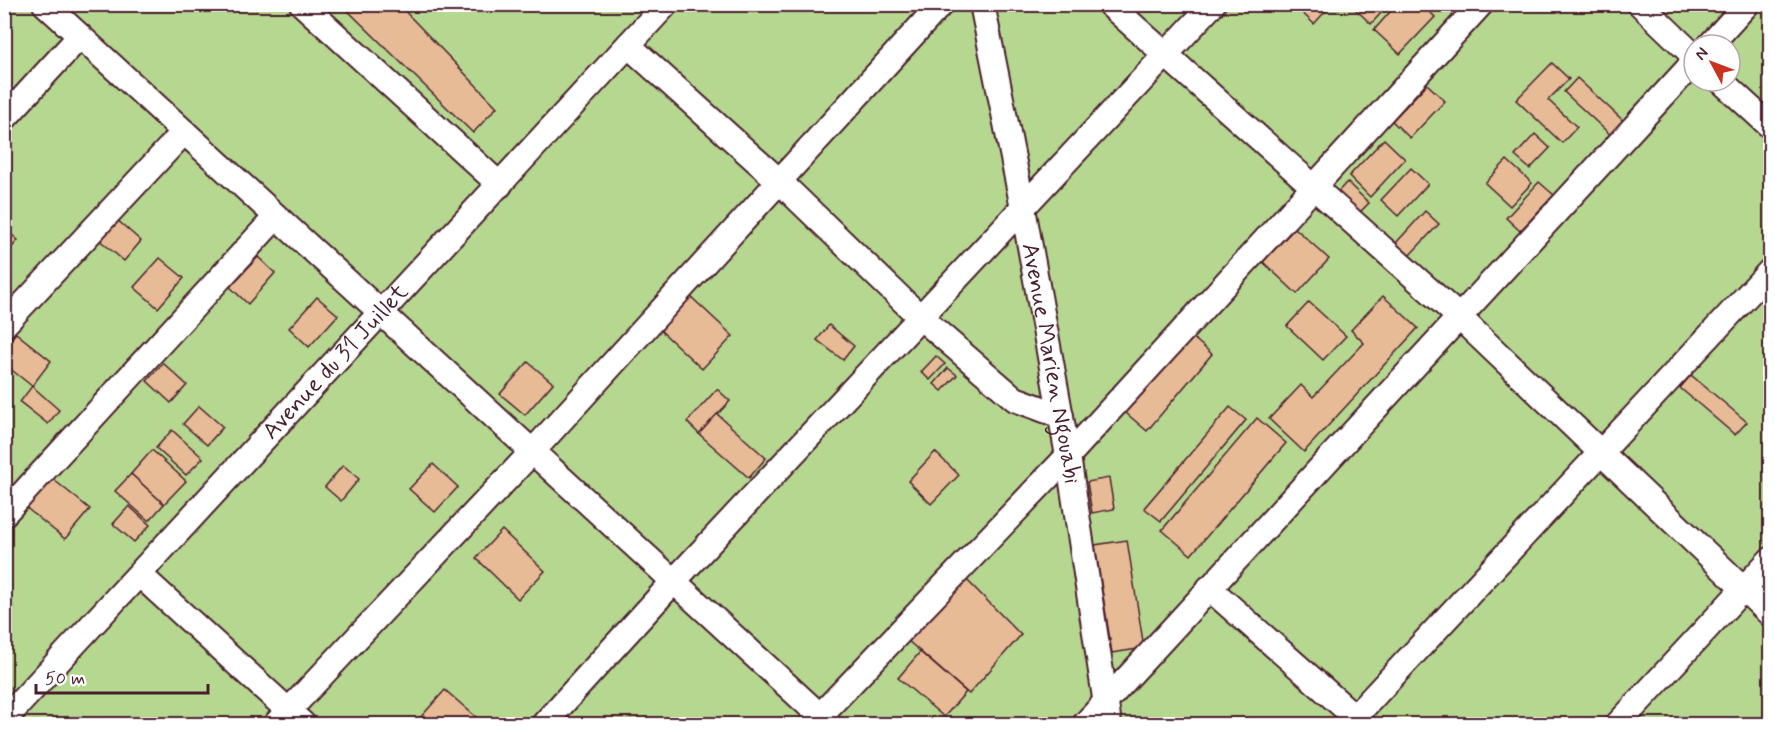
<svg xmlns="http://www.w3.org/2000/svg" width="1775" height="729" viewBox="0 0 1775 729" font-family="Mynerve,sans-serif">
  <style>
    .green { fill: #b5d790; stroke: #807b5e; stroke-width: 1.5; fill-rule: evenodd }
    .building { fill: #e6bb96; stroke: #4a1f2b; stroke-width: 1.5 }
    .lines { fill: none; stroke-linecap: round; stroke-linejoin: round }
    .minor-casing { stroke: #4a1f2b; stroke-width: 28 }
    .minor { stroke: #fff; stroke-width: 24 }
    .labels { text-anchor: middle; dominant-baseline: central; stroke-width: 4.5; stroke-linejoin: round; paint-order: stroke }
    .street-label { font-size: 24px; fill: #4a1f2b; stroke: #fff }
  </style>
  <rect width="100%" height="100%" fill="#fff"/>
  <filter id="ink" filterUnits="userSpaceOnUse"><feTurbulence type="fractalNoise" baseFrequency=".0167" numOctaves="2"/><feDisplacementMap in="SourceGraphic" scale="12" xChannelSelector="R" yChannelSelector="G"/><feConvolveMatrix kernelMatrix="1 2 1 2 8 2 1 2 1" color-interpolation-filters="sRGB"/></filter>
  <g filter="url(#ink)">
    <path class="green" d="M5,5H1770V724H5ZM1694,45H1730V81H1694Z"/>
    <g class="building">
      <polygon points="341,4 398,4 497,107 473,133"/>
      <polygon points="1293,4 1332,4 1314,24"/>
      <polygon points="1350,4 1372,4 1381,13 1371,24"/>
      <polygon points="1397,4 1422,4 1435,17 1400,54 1374,30"/>
      <polygon points="1552,63 1569,79 1548,100 1577,127 1562,143 1516,100"/>
      <polygon points="1577,78 1629,126 1616,140 1564,92"/>
      <polygon points="1427,84 1445,101 1410,138 1392,121"/>
      <polygon points="1535,134 1550,148 1530,169 1515,156"/>
      <polygon points="1384,139 1405,159 1370,197 1349,176"/>
      <polygon points="1507,160 1532,183 1510,206 1485,183"/>
      <polygon points="1411,168 1428,184 1398,216 1381,200"/>
      <polygon points="1347,182 1369,203 1354,218 1332,198"/>
      <polygon points="1539,182 1554,195 1520,231 1506,218"/>
      <polygon points="1425,211 1439,224 1408,257 1395,244"/>
      <polygon points="115,218 141,241 124,261 97,238"/>
      <polygon points="1295,228 1329,259 1297,294 1263,262"/>
      <polygon points="5,229 18,240 4,257 4,230"/>
      <polygon points="258,257 275,273 248,304 230,287"/>
      <polygon points="160,258 184,278 158,308 134,287"/>
      <polygon points="689,295 733,336 702,369 658,328"/>
      <polygon points="1383,296 1418,328 1304,452 1269,419 1301,385 1313,397 1364,343 1351,330"/>
      <polygon points="317,297 338,315 309,347 289,328"/>
      <polygon points="1309,302 1346,336 1323,360 1287,326"/>
      <polygon points="829,325 854,346 843,360 817,340"/>
      <polygon points="1185,331 1212,354 1147,431 1120,408"/>
      <polygon points="16,333 51,361 32,386 4,364 4,347"/>
      <polygon points="936,356 945,364 930,380 921,372"/>
      <polygon points="528,362 553,383 525,415 500,394"/>
      <polygon points="163,363 187,385 171,403 147,381"/>
      <polygon points="948,368 957,375 942,391 934,384"/>
      <polygon points="1691,375 1747,422 1735,435 1680,388"/>
      <polygon points="32,386 59,410 48,424 20,402"/>
      <polygon points="717,389 730,401 699,434 687,422"/>
      <polygon points="199,406 223,427 207,445 183,424"/>
      <polygon points="1230,407 1246,420 1161,521 1144,508"/>
      <polygon points="717,414 766,458 749,478 699,434"/>
      <polygon points="1257,418 1286,443 1191,555 1162,530"/>
      <polygon points="172,430 203,458 186,475 156,448"/>
      <polygon points="152,450 186,481 164,504 131,474"/>
      <polygon points="935,452 959,475 931,504 908,481"/>
      <polygon points="433,464 458,487 435,512 409,489"/>
      <polygon points="343,465 359,479 341,501 325,487"/>
      <polygon points="131,474 164,504 149,521 115,491"/>
      <polygon points="49,476 90,509 65,539 24,506"/>
      <polygon points="1109,478 1114,509 1092,513 1087,482"/>
      <polygon points="129,506 150,525 134,542 113,524"/>
      <polygon points="502,530 545,571 518,599 476,558"/>
      <polygon points="1127,540 1144,648 1112,653 1095,545"/>
      <polygon points="961,574 1021,635 969,694 899,633"/>
      <polygon points="920,652 966,692 944,717 898,678"/>
      <polygon points="445,690 484,724 424,724 419,719"/>
    </g>
    <g class="lines">
      <defs>
        <g id="minor">
          <polyline points="45,4 829,724"/>
          <polyline points="302,4 500,185"/>
          <path id="s1" d="M982,4L1023,208L1068,456L1109,724"/>
          <polyline points="1109,4 1458,316 1770,614"/>
          <polyline points="1640,4 1694,56"/>
          <polyline points="628,45 779,181 920,317 1015,399 1061,416"/>
          <polyline points="1710,45 1747,4"/>
          <polyline points="1721,81 1770,126"/>
          <polyline points="4,119 80,36"/>
          <polyline points="4,325 184,132"/>
          <polyline points="4,514 275,218"/>
          <polyline points="140,575 303,724"/>
          <polyline points="1209,588 1363,724"/>
          <path id="s2" d="M4,720L666,4"/>
          <polyline points="276,724 533,451 941,4"/>
          <polyline points="544,724 674,581 1213,4"/>
          <polyline points="812,724 1068,456 1481,4"/>
          <polyline points="1085,724 1694,62"/>
          <polyline points="1348,724 1770,271"/>
          <polyline points="1618,724 1770,560"/>
        </g>
      </defs>
      <use href="#minor" class="minor-casing"/>
      <use href="#minor" class="minor"/>
    </g>
  </g>
  <g class="labels">
    <g class="street-label">
      <text stroke="none"><textPath href="#s2" startOffset="488">Avenue du 31 Juillet</textPath></text>
      <text stroke="none"><textPath href="#s1" startOffset="366">Avenue Marien Ngouabi</textPath></text>
    </g>
  </g>
  <rect width="1775" height="729" fill="none" stroke="#fff" stroke-width="24"/>
  <rect x="12" y="12" width="1751" height="705" fill="none" stroke="#4a1f2b" stroke-width="2" filter="url(#ink)"/>
  <g transform="translate(1712 63) rotate(311)"><circle r="28" fill="#ffffff" stroke="#b7a5aa" stroke-width="1.5"/>
  <path d="M0-4.5L10 22L0 15L-10 22Z" fill="#c8321e"/>
  <text y="-9" font-size="16" font-weight="bold" text-anchor="middle" fill="#4a1f2b">N</text>
  </g>
  <path d="M36 684v9h172v-9" fill="none" stroke="#4a1f2b" stroke-width="3"/>
  <text x="45" y="684" font-size="18" fill="#4a1f2b" stroke="#ffffff" stroke-width="4.5" paint-order="stroke">50 m</text>
</svg>
